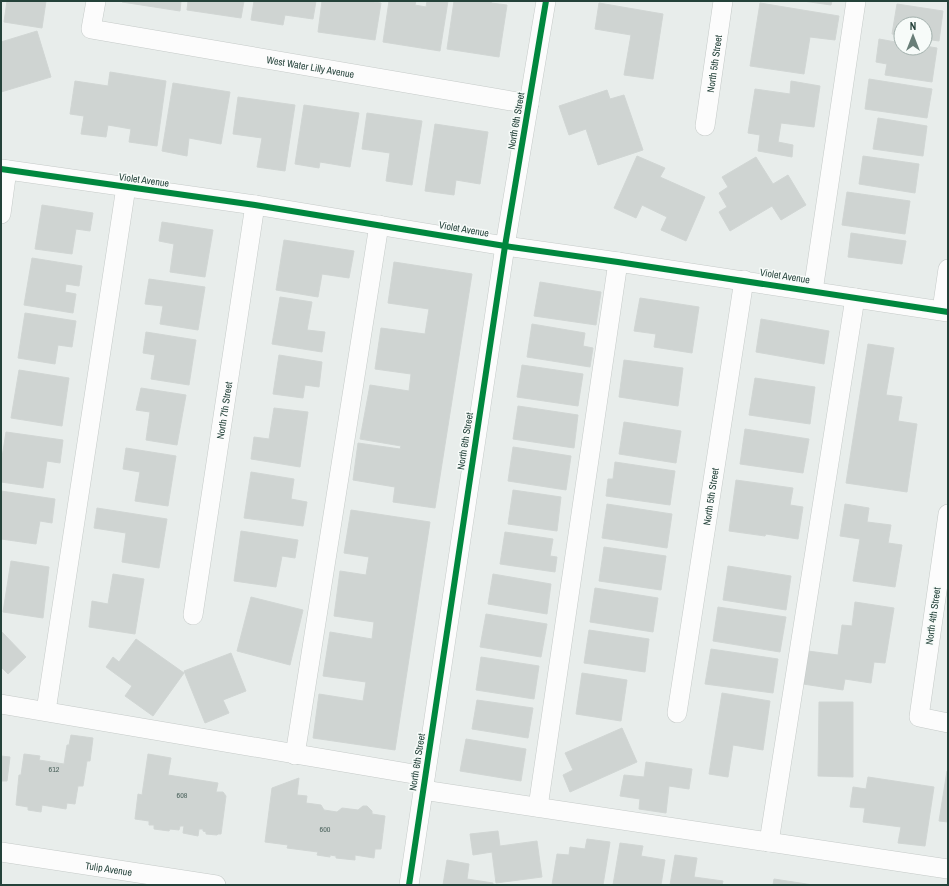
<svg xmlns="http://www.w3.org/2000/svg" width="949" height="886" viewBox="0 0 949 886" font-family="'Archivo Narrow',sans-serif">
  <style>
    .building { fill: #cfd4d2; stroke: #d1d6d4 }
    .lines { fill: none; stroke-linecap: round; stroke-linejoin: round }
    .minor-casing { stroke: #c5cac8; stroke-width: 20 }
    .minor { stroke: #fcfcfc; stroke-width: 19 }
    .cycleway-casing { stroke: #f7fbf9; stroke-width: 8 }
    .cycleway { stroke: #00873e; stroke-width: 6 }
    .labels { text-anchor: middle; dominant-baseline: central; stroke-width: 3; stroke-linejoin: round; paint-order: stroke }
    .number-label { font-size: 8px; fill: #506761 }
    .street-label { font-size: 10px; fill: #24423a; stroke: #f7fbf9 }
  </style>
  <rect width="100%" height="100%" fill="#e8edeb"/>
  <g class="building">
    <polygon points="7,1 46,1 42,28 4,22"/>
    <polygon points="123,1 181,1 180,11 122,2"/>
    <polygon points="188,1 244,1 241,18 187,10"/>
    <polygon points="254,1 316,1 313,19 285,15 283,25 251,20"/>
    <polygon points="322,1 366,1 381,3 375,40 318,32"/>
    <polygon points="389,1 416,1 415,5 426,7 427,1 448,1 440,51 383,42"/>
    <polygon points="454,1 492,1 491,3 507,5 499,57 447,49"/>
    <polygon points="803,1 832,1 831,5"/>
    <polygon points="599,3 663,14 653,79 624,75 631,35 595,29"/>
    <polygon points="760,3 839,16 835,40 810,37 804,74 750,66"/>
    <polygon points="897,4 943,11 939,41 925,39 925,24 901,24 901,35 892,34"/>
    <polygon points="37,31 51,77 1,92 1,42"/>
    <polygon points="879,39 901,43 901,48 925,48 925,46 937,48 932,82 885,75 887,64 876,62"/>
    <polygon points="110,72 166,81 157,146 129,142 131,129 108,125 106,137 81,134 84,116 70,114 75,81 108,86"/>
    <polygon points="869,79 932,89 927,118 865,109"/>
    <polygon points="791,81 820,86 814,127 781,123 778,142 793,145 792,157 758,151 760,135 748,133 755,89 790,94"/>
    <polygon points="173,83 230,92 221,144 189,138 187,156 162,151"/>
    <polygon points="607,90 610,99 624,95 643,150 598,165 586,129 569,135 559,106"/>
    <polygon points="238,97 295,105 285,171 257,167 262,138 233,134"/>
    <polygon points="304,105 359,113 350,167 320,162 319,168 295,164"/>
    <polygon points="367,113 422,121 412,185 386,181 390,153 362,149"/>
    <polygon points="878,118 927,126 923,156 873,149"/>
    <polygon points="435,124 488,132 480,184 456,180 454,195 425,191"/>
    <polygon points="637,156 665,168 660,177 705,197 686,241 661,230 667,217 642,205 636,218 614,208"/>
    <polygon points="863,156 919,164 915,193 859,184"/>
    <polygon points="756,157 773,184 788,175 806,205 781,220 772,206 730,231 719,212 727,207 719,193 728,187 722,177"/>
    <polygon points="847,192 910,201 905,234 842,225"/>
    <polygon points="42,205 93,213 90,231 76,229 72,254 35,249"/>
    <polygon points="162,222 213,230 205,277 170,272 174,244 159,241"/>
    <polygon points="851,233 906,241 902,264 848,257"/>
    <polygon points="284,240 354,251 349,278 322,274 318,297 276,290"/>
    <polygon points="32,258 82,266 79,286 66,284 65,292 76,294 73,313 24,305"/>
    <polygon points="394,262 472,274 435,508 393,502 395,487 353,480 358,443 400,449 401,446 360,439 370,385 409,391 411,374 375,369 381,328 425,334 429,309 388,303"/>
    <polygon points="149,279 205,287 198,330 160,324 163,306 145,304"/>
    <polygon points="540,282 601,292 596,325 534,316"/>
    <polygon points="280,297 312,302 307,330 325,332 322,352 272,344"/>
    <polygon points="640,298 699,307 692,353 654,347 656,334 634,331"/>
    <polygon points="25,313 76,321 72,347 58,345 55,364 18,358"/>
    <polygon points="761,319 829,331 824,364 756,352"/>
    <polygon points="532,324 585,333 583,346 593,348 590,367 527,357"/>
    <polygon points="146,332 196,340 189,385 151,379 155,355 143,353"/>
    <polygon points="868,344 894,348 886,395 902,397 898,421 917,424 907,492 846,483"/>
    <polygon points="279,355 322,362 319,387 305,385 303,398 273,394"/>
    <polygon points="624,360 683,368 678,406 619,397"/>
    <polygon points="522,365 583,374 578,406 517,397"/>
    <polygon points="19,370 69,378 62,426 11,418"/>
    <polygon points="755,378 815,387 810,424 749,415"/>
    <polygon points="141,388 186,395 177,445 146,440 150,412 136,410"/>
    <polygon points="518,406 578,415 574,448 513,439"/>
    <polygon points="274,408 308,412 300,467 251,459 254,437 269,439"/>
    <polygon points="624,422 681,431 676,463 619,454"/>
    <polygon points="745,429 809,439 803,473 740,464"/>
    <polygon points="6,432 63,440 60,463 47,461 43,488 1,482 1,464"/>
    <polygon points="513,447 571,456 566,490 508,481"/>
    <polygon points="126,448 176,456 168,506 135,501 140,472 123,469"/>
    <polygon points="615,462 675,471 670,505 606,496 608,479 613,479"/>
    <polygon points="251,472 294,479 291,499 307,502 303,526 244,518"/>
    <polygon points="736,480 793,488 790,505 803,507 798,539 766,534 765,536 729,531"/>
    <polygon points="513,490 561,497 557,531 508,524"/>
    <polygon points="1,491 55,499 52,523 40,521 36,544 1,539"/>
    <polygon points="607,504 672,514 667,548 602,538"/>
    <polygon points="845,504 869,508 867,522 891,525 888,543 902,545 895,587 853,581 860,539 840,536"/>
    <polygon points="97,508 167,519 159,568 122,562 126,533 94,528"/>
    <polygon points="351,510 430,522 395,750 313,738 319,694 363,701 366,682 323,676 330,632 372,639 374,622 334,616 340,571 366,575 369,557 344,553"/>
    <polygon points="241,531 298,540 295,558 282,556 276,587 234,581"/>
    <polygon points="505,532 553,539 550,556 557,557 555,572 500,564"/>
    <polygon points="604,547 666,556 661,590 599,581"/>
    <polygon points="11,561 49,567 43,618 3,612"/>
    <polygon points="728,566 791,576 786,610 723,600"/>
    <polygon points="113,574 144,579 135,634 89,627 92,601 108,604"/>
    <polygon points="493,574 551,584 547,614 488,604"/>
    <polygon points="595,588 658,598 653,632 590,622"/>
    <polygon points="251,597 303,610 290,665 237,651"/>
    <polygon points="855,602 894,608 885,663 874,662 871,683 845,679 843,690 803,684 808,651 838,655 842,625 852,626"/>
    <polygon points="718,607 786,617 780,652 713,641"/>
    <polygon points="486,614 547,624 541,657 480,647"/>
    <polygon points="589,630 649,639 645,672 584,663"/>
    <polygon points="1,631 26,657 8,674 1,667"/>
    <polygon points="136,639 184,673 153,716 125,696 132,686 106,667 113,657 119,662"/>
    <polygon points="711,649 778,659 773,693 705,684"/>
    <polygon points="231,653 246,691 223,700 229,713 205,723 184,671"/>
    <polygon points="481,657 539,666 534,699 476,690"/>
    <polygon points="582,673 627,680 621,721 576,714"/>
    <polygon points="722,693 770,701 763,750 733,745 728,777 709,774"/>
    <polygon points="477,700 533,708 528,738 472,729"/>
    <polygon points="819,702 853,702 853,777 818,776"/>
    <polygon points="622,728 637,762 570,792 563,775 573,770 565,753"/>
    <polygon points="71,735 93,738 90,761 87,761 83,786 78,786 75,804 67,803 66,809 42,805 41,812 28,810 28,807 16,805 19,775 21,775 24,754 40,756 39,760 64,764 67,745 69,745"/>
    <polygon points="466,739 526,749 521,781 460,771"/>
    <polygon points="148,754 171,758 168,775 218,783 216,792 223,792 226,796 221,834 218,834 217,835 206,834 206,832 203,831 203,829 199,829 198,836 183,833 184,826 180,826 179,830 170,829 169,831 154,829 154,825 149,825 149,821 135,819 138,794 142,795"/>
    <polygon points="1,756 10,757 7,781 1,781"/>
    <polygon points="646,762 692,769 689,789 669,786 666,813 639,809 640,799 620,796 624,775 644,777"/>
    <polygon points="947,771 948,771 948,822 939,821"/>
    <polygon points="868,777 934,787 925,846 898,843 901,827 863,822 865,808 850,807 853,787 866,789"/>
    <polygon points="299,778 297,795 307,796 306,803 321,805 324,810 337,812 342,808 358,810 363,806 367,806 372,811 372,814 385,816 381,849 375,849 374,858 355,855 355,860 336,858 336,856 330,855 330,857 317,855 318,852 287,848 288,845 265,842 272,788"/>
    <polygon points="498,831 500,846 537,841 542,877 496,883 492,852 473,855 470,834"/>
    <polygon points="587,839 610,842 603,885 552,885 557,854 569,855 570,847 585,849"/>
    <polygon points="620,843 643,846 641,856 665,860 661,885 613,885"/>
    <polygon points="675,855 697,858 694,877 723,881 722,885 670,885"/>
    <polygon points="447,860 469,864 467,879 493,883 493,885 443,885"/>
    <polygon points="774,879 813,885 773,885"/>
  </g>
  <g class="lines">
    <defs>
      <g id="minor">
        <path id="s1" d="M96,1L91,29L529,104"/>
        <path id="s2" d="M705,126L723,1"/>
        <polyline points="1,169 255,205 505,246 618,262 948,312"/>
        <polyline points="1,214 7,170"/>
        <polyline points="813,291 856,1"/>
        <polyline points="942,310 948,269"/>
        <polyline points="948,514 919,717 948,723"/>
        <path id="s3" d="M193,615L255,205"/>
        <polyline points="1,704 425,776"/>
        <polyline points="46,711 126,187"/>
        <path id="s4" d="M677,713L744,280"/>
        <polyline points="295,755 379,225"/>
        <polyline points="423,790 948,869"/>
        <polyline points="538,807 618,262"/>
        <polyline points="769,842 855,298"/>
        <path id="s5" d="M1,852L216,885"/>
        <polyline points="409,885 505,246 546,1"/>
      </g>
    </defs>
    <use href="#minor" class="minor-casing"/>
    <use href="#minor" class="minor"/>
    <defs>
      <g id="cycleway">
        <polyline points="1,169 255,205 505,246 618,262 948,312"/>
        <polyline points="409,885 505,246 546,1"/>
      </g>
    </defs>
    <use href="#cycleway" class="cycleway-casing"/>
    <use href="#cycleway" class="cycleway"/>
  </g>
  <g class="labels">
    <g class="number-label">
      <text x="54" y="769">612</text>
      <text x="182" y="795">608</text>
      <text x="325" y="829">600</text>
    </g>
    <g class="street-label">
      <text stroke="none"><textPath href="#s2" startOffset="63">North 5th Street</textPath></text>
      <text stroke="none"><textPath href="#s1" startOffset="251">West Water Lilly Avenue</textPath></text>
      <text transform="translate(516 121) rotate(-80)">North 6th Street</text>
      <text transform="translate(144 180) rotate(8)">Violet Avenue</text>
      <text transform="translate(464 229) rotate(10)">Violet Avenue</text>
      <text transform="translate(785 276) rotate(9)">Violet Avenue</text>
      <text stroke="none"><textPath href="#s3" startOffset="207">North 7th Street</textPath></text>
      <text transform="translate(465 441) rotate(-81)">North 6th Street</text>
      <text stroke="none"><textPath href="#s4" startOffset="219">North 5th Street</textPath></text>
      <text transform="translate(933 616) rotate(-82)">North 4th Street</text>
      <text transform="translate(417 762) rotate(-81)">North 6th Street</text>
      <text stroke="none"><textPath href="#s5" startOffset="109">Tulip Avenue</textPath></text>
    </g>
  </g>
  <rect width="949" height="886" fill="none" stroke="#24423a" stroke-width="4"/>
  <g transform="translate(913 36)"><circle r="19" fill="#f7fbf9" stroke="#a3b1ad"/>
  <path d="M0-3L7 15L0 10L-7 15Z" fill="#697e78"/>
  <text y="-6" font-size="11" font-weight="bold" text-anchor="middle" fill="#24423a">N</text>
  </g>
</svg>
